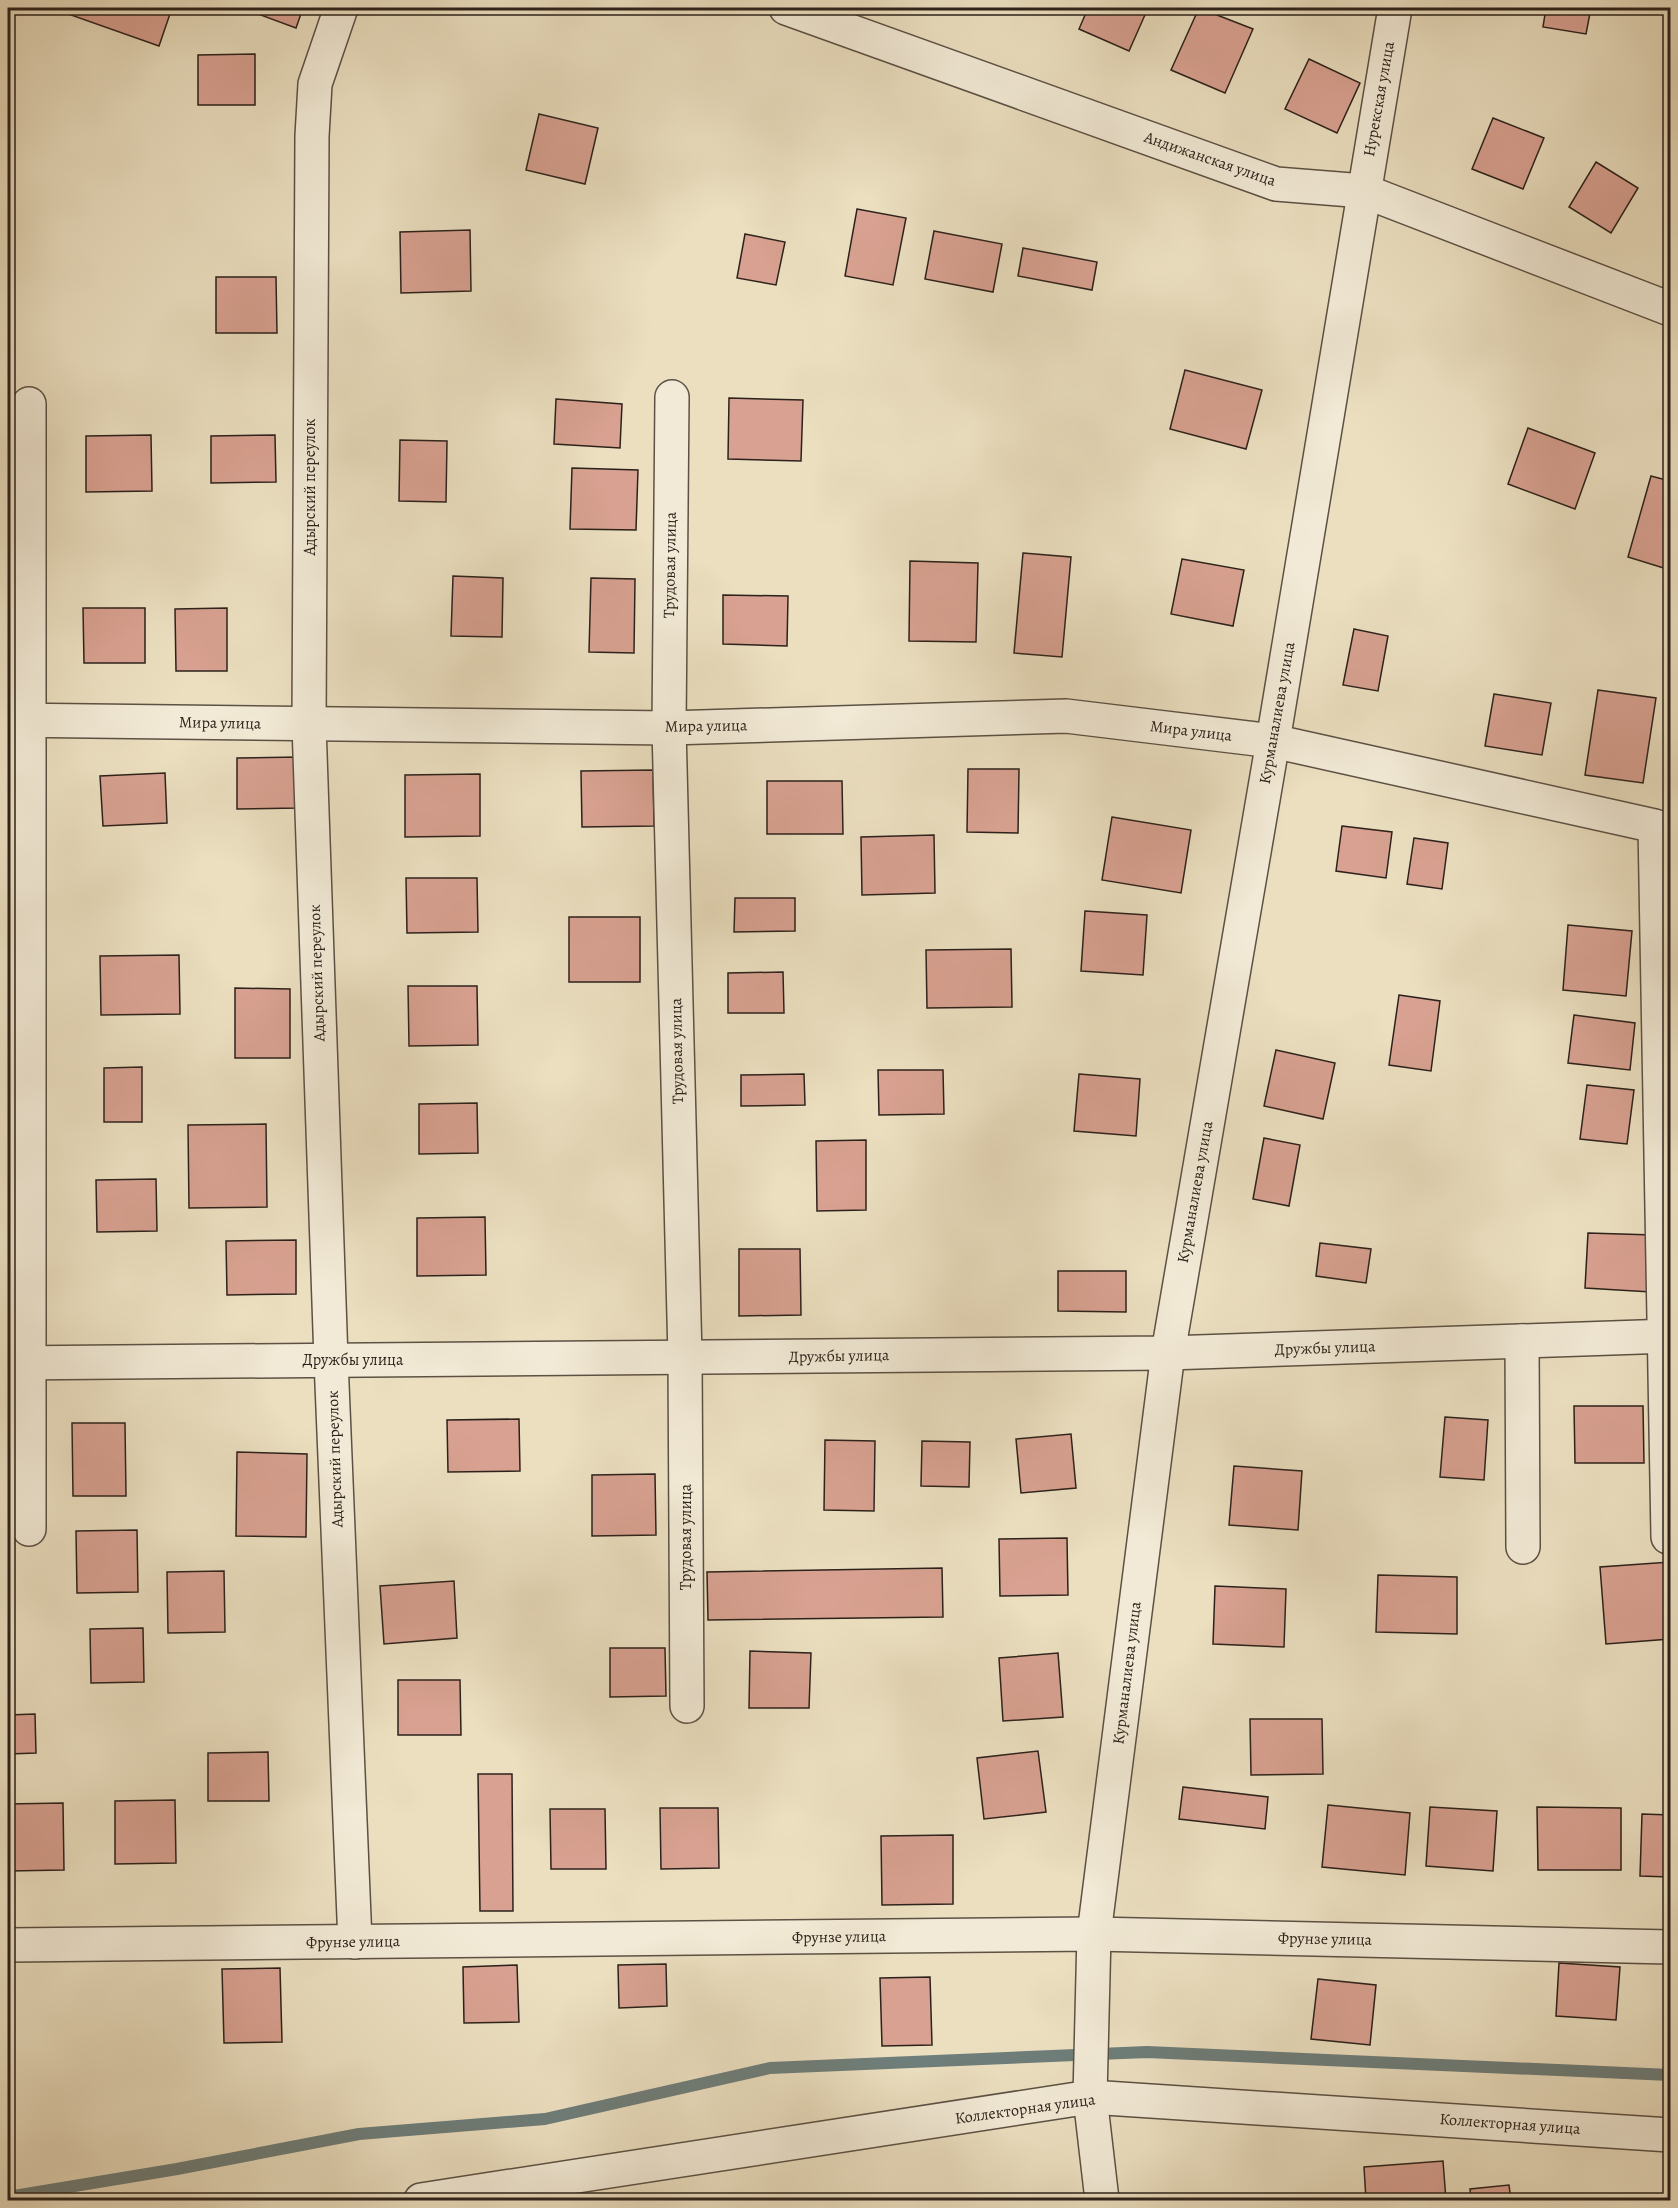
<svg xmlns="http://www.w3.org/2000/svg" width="1678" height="2208" viewBox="0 0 1678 2208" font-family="Alegreya,serif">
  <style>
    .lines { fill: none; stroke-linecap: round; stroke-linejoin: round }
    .stream { stroke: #6e7e7a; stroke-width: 12 }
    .building { fill: #d8a191; stroke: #2c221b; stroke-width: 1.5 }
    .minor-casing { stroke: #5c5144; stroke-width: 36 }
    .minor { stroke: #f2ead6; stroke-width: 33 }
    .labels { text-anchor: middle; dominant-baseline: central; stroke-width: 6; stroke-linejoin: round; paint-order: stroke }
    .street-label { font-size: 16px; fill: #2c221b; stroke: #f2ead6 }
  </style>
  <rect width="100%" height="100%" fill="#ebdfc0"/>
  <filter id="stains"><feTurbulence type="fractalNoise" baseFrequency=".00333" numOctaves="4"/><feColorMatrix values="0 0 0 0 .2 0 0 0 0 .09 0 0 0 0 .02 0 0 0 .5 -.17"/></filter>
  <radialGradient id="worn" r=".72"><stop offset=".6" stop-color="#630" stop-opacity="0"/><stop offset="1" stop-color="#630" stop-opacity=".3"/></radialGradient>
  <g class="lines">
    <polyline class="stream" points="8,2197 177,2169 359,2134 545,2119 770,2068 1147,2052 1670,2075"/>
  </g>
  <g class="building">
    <polygon points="55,8 172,8 159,46 54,9"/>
    <polygon points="242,8 303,8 296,28"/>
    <polygon points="1088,8 1148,8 1129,51 1079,29"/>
    <polygon points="1199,8 1253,29 1225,93 1171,70"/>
    <polygon points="1546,8 1591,8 1586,34 1543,27"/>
    <polygon points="255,54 255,105 198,105 198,55"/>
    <polygon points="1309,59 1360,83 1337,133 1285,109"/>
    <polygon points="539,114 598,128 585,184 526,170"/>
    <polygon points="1493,118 1544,138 1523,189 1472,169"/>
    <polygon points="1596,162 1638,188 1611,233 1569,207"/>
    <polygon points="857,209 906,218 893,285 845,276"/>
    <polygon points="470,230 471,291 401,293 400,232"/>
    <polygon points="934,231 1002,244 993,292 925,279"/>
    <polygon points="745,234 785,242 776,285 737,278"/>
    <polygon points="1023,248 1097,262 1092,290 1018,276"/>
    <polygon points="216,277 276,277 277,333 216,333"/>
    <polygon points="1185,370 1262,390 1246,449 1170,429"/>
    <polygon points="729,398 803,400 801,461 728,459"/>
    <polygon points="556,399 622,404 620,448 554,444"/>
    <polygon points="1528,428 1595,453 1575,509 1508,484"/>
    <polygon points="151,435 152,491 86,492 86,436"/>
    <polygon points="275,435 276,482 211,483 211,436"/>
    <polygon points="400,440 447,441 446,502 399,501"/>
    <polygon points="572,468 638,470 636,530 570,529"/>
    <polygon points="1651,476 1670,481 1670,570 1628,557"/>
    <polygon points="1023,553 1071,557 1062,657 1014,653"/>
    <polygon points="1182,559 1244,570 1233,626 1171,614"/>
    <polygon points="910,561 978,563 976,642 909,641"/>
    <polygon points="453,576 503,578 502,637 451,636"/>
    <polygon points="591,578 635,579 634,653 589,652"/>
    <polygon points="723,595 788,596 787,646 723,644"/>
    <polygon points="83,608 145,608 145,663 84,663"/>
    <polygon points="227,608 227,671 176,671 175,609"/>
    <polygon points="1354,629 1388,636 1378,691 1343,685"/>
    <polygon points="1598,690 1656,698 1643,783 1585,775"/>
    <polygon points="1494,694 1551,703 1542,755 1485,746"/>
    <polygon points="299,757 299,808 237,809 237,758"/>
    <polygon points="968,769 1019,769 1018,833 967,832"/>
    <polygon points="653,770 654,826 582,827 581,771"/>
    <polygon points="165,773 167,823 103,826 100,776"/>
    <polygon points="480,774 480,836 405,837 405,775"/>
    <polygon points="767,781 842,781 843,834 767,834"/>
    <polygon points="1112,817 1191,830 1181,893 1102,880"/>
    <polygon points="1342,826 1392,832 1386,878 1336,871"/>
    <polygon points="934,835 935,893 862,895 861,837"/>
    <polygon points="1414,838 1448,843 1442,889 1407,884"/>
    <polygon points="406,878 477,878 478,932 407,933"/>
    <polygon points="735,898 795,898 795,931 734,932"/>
    <polygon points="1085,911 1147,915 1143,975 1081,971"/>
    <rect x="569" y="917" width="71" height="65"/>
    <polygon points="1568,925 1632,931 1626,996 1563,990"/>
    <polygon points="1011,949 1012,1007 927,1008 926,950"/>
    <polygon points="179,955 180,1014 101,1015 100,956"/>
    <polygon points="783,972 784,1013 728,1013 728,973"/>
    <polygon points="12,980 13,1035 8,1035 8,981"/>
    <polygon points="408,986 477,986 478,1045 409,1046"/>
    <polygon points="235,988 290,989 290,1058 235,1058"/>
    <polygon points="1399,995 1440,1001 1431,1071 1389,1065"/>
    <polygon points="1574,1015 1635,1023 1630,1070 1568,1063"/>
    <polygon points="1276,1050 1335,1063 1323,1119 1264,1106"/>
    <polygon points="142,1067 142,1122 104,1122 104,1068"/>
    <polygon points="878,1070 943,1070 944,1114 879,1115"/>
    <polygon points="804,1074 805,1105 741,1106 741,1075"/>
    <polygon points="1079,1074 1140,1079 1136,1136 1074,1131"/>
    <polygon points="1587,1085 1634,1090 1627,1144 1580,1139"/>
    <polygon points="8,1100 9,1100 10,1154 8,1154"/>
    <polygon points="477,1103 478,1153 419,1154 419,1104"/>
    <polygon points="266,1124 267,1207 189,1208 188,1125"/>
    <polygon points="1264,1138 1300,1145 1289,1206 1253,1199"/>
    <polygon points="866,1140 866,1210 817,1211 816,1141"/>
    <polygon points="156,1179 157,1231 97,1232 96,1180"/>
    <polygon points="485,1217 486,1275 417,1276 417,1218"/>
    <polygon points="1588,1233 1653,1235 1651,1292 1585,1288"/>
    <polygon points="296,1240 296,1294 227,1295 226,1241"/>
    <polygon points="1320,1243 1371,1249 1366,1283 1316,1276"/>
    <polygon points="739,1249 800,1249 801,1315 739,1316"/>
    <polygon points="1058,1271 1126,1271 1126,1312 1058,1311"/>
    <polygon points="1574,1406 1643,1406 1644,1463 1575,1463"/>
    <polygon points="1445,1417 1488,1420 1484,1480 1440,1477"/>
    <polygon points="519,1419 520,1471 448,1472 447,1420"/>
    <polygon points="72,1423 125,1423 126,1496 73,1496"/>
    <polygon points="1071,1434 1076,1488 1021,1493 1016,1439"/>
    <polygon points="825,1440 875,1441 874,1511 824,1510"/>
    <polygon points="922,1441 970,1442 969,1487 921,1486"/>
    <polygon points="237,1452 307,1454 306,1537 236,1536"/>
    <polygon points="1234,1466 1302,1471 1298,1530 1229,1525"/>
    <polygon points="655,1474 656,1535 592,1536 592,1475"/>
    <polygon points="137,1530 138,1592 77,1593 76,1531"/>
    <polygon points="1067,1538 1068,1595 1000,1596 999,1539"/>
    <polygon points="1670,1562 1670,1639 1606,1644 1600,1567"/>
    <polygon points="942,1568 943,1617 708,1620 707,1572"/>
    <polygon points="224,1571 225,1632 168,1633 167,1572"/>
    <polygon points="1378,1575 1457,1577 1457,1634 1376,1632"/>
    <polygon points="454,1581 457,1638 384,1644 380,1586"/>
    <polygon points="1215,1586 1286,1589 1284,1647 1213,1644"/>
    <polygon points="143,1628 144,1682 91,1683 90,1629"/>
    <polygon points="610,1648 665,1648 666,1696 610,1697"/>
    <polygon points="750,1651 811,1653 809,1708 749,1708"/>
    <polygon points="1058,1653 1063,1717 1003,1721 999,1658"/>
    <polygon points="398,1680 460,1680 461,1735 398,1735"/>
    <polygon points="35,1714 36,1753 8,1754 8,1715"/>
    <polygon points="1250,1719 1322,1719 1323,1774 1251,1775"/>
    <polygon points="1038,1751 1046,1812 984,1819 977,1758"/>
    <polygon points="268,1752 269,1801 208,1801 208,1753"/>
    <polygon points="478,1774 512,1774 513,1911 480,1911"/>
    <polygon points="1183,1787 1268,1797 1265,1829 1179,1819"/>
    <polygon points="175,1800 176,1863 115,1864 115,1801"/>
    <polygon points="63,1803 64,1870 8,1871 8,1804"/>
    <polygon points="1328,1805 1410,1813 1405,1875 1322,1867"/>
    <polygon points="1430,1807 1497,1811 1493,1871 1426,1866"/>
    <polygon points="1537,1807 1621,1808 1621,1870 1538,1870"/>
    <polygon points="660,1808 718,1808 719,1868 661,1869"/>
    <polygon points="550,1809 605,1809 606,1869 551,1869"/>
    <polygon points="1642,1814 1670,1815 1670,1877 1640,1876"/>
    <polygon points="953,1835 953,1904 882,1905 881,1836"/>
    <polygon points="1559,1963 1620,1967 1616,2020 1556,2016"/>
    <polygon points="666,1964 667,2006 619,2008 618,1965"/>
    <polygon points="517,1965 519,2022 464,2023 463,1967"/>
    <polygon points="280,1968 282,2042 224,2043 222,1969"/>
    <polygon points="930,1977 932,2045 882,2046 880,1978"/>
    <polygon points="1318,1979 1376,1985 1370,2045 1311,2039"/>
    <polygon points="1443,2161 1446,2200 1366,2200 1364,2167"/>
    <polygon points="1509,2185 1511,2200 1471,2200 1470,2189"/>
  </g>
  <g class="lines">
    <defs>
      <g id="minor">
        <polyline points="341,8 315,84 312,136 309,725 331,1360 355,1942"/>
        <polyline points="786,8 1276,184 1364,191 1670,309"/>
        <polyline points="672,397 669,728 685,1357 687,1706"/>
        <polyline points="8,720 669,728 1066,716 1273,741 1655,826 1668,1537"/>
        <polyline points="1522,1341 1523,1547"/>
        <polyline points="8,1363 1168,1353 1670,1336"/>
        <polyline points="29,1529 29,404"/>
        <polyline points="8,1945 1094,1934 1670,1947"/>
        <polyline points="421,2200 1090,2097 1670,2135"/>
        <polyline points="1102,2200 1090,2097 1094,1934 1168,1353 1273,741 1395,8"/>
      </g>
    </defs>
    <use href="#minor" class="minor-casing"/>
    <use href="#minor" class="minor"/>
  </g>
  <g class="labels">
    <g class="street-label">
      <text transform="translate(1379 99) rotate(-80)">Нурекская улица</text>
      <text transform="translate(1210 159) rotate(19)">Андижанская улица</text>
      <text transform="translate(310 487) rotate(-90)">Адырский переулок</text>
      <text transform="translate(670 565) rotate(-89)">Трудовая улица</text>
      <text transform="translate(1277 713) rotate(-80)">Курманалиева улица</text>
      <text transform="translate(220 723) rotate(1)">Мира улица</text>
      <text transform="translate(706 726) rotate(-1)">Мира улица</text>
      <text transform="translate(1191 731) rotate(7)">Мира улица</text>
      <text transform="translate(317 973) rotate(-92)">Адырский переулок</text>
      <text transform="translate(677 1051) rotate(-91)">Трудовая улица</text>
      <text transform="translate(1195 1192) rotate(-80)">Курманалиева улица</text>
      <text transform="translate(1325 1348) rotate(-2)">Дружбы улица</text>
      <text transform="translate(839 1356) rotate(-1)">Дружбы улица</text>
      <text x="353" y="1360">Дружбы улица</text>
      <text transform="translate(335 1459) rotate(-92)">Адырский переулок</text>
      <text transform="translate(686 1537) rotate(-90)">Трудовая улица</text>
      <text transform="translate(1127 1673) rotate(-83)">Курманалиева улица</text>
      <text transform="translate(839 1937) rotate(-1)">Фрунзе улица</text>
      <text transform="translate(1325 1939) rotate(1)">Фрунзе улица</text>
      <text transform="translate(353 1942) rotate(-1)">Фрунзе улица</text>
      <text transform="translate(1025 2109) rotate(-8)">Коллекторная улица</text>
      <text transform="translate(1510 2124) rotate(4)">Коллекторная улица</text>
    </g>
  </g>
  <rect width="1678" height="2208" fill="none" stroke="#ebdfc0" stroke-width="30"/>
  <rect x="9" y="9" width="1660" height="2190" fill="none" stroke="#2c221b" stroke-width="3"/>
  <rect x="15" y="15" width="1648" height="2178" fill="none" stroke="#2c221b" stroke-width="1.5"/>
  <rect width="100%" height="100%" filter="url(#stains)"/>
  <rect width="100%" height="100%" fill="url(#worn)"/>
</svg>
